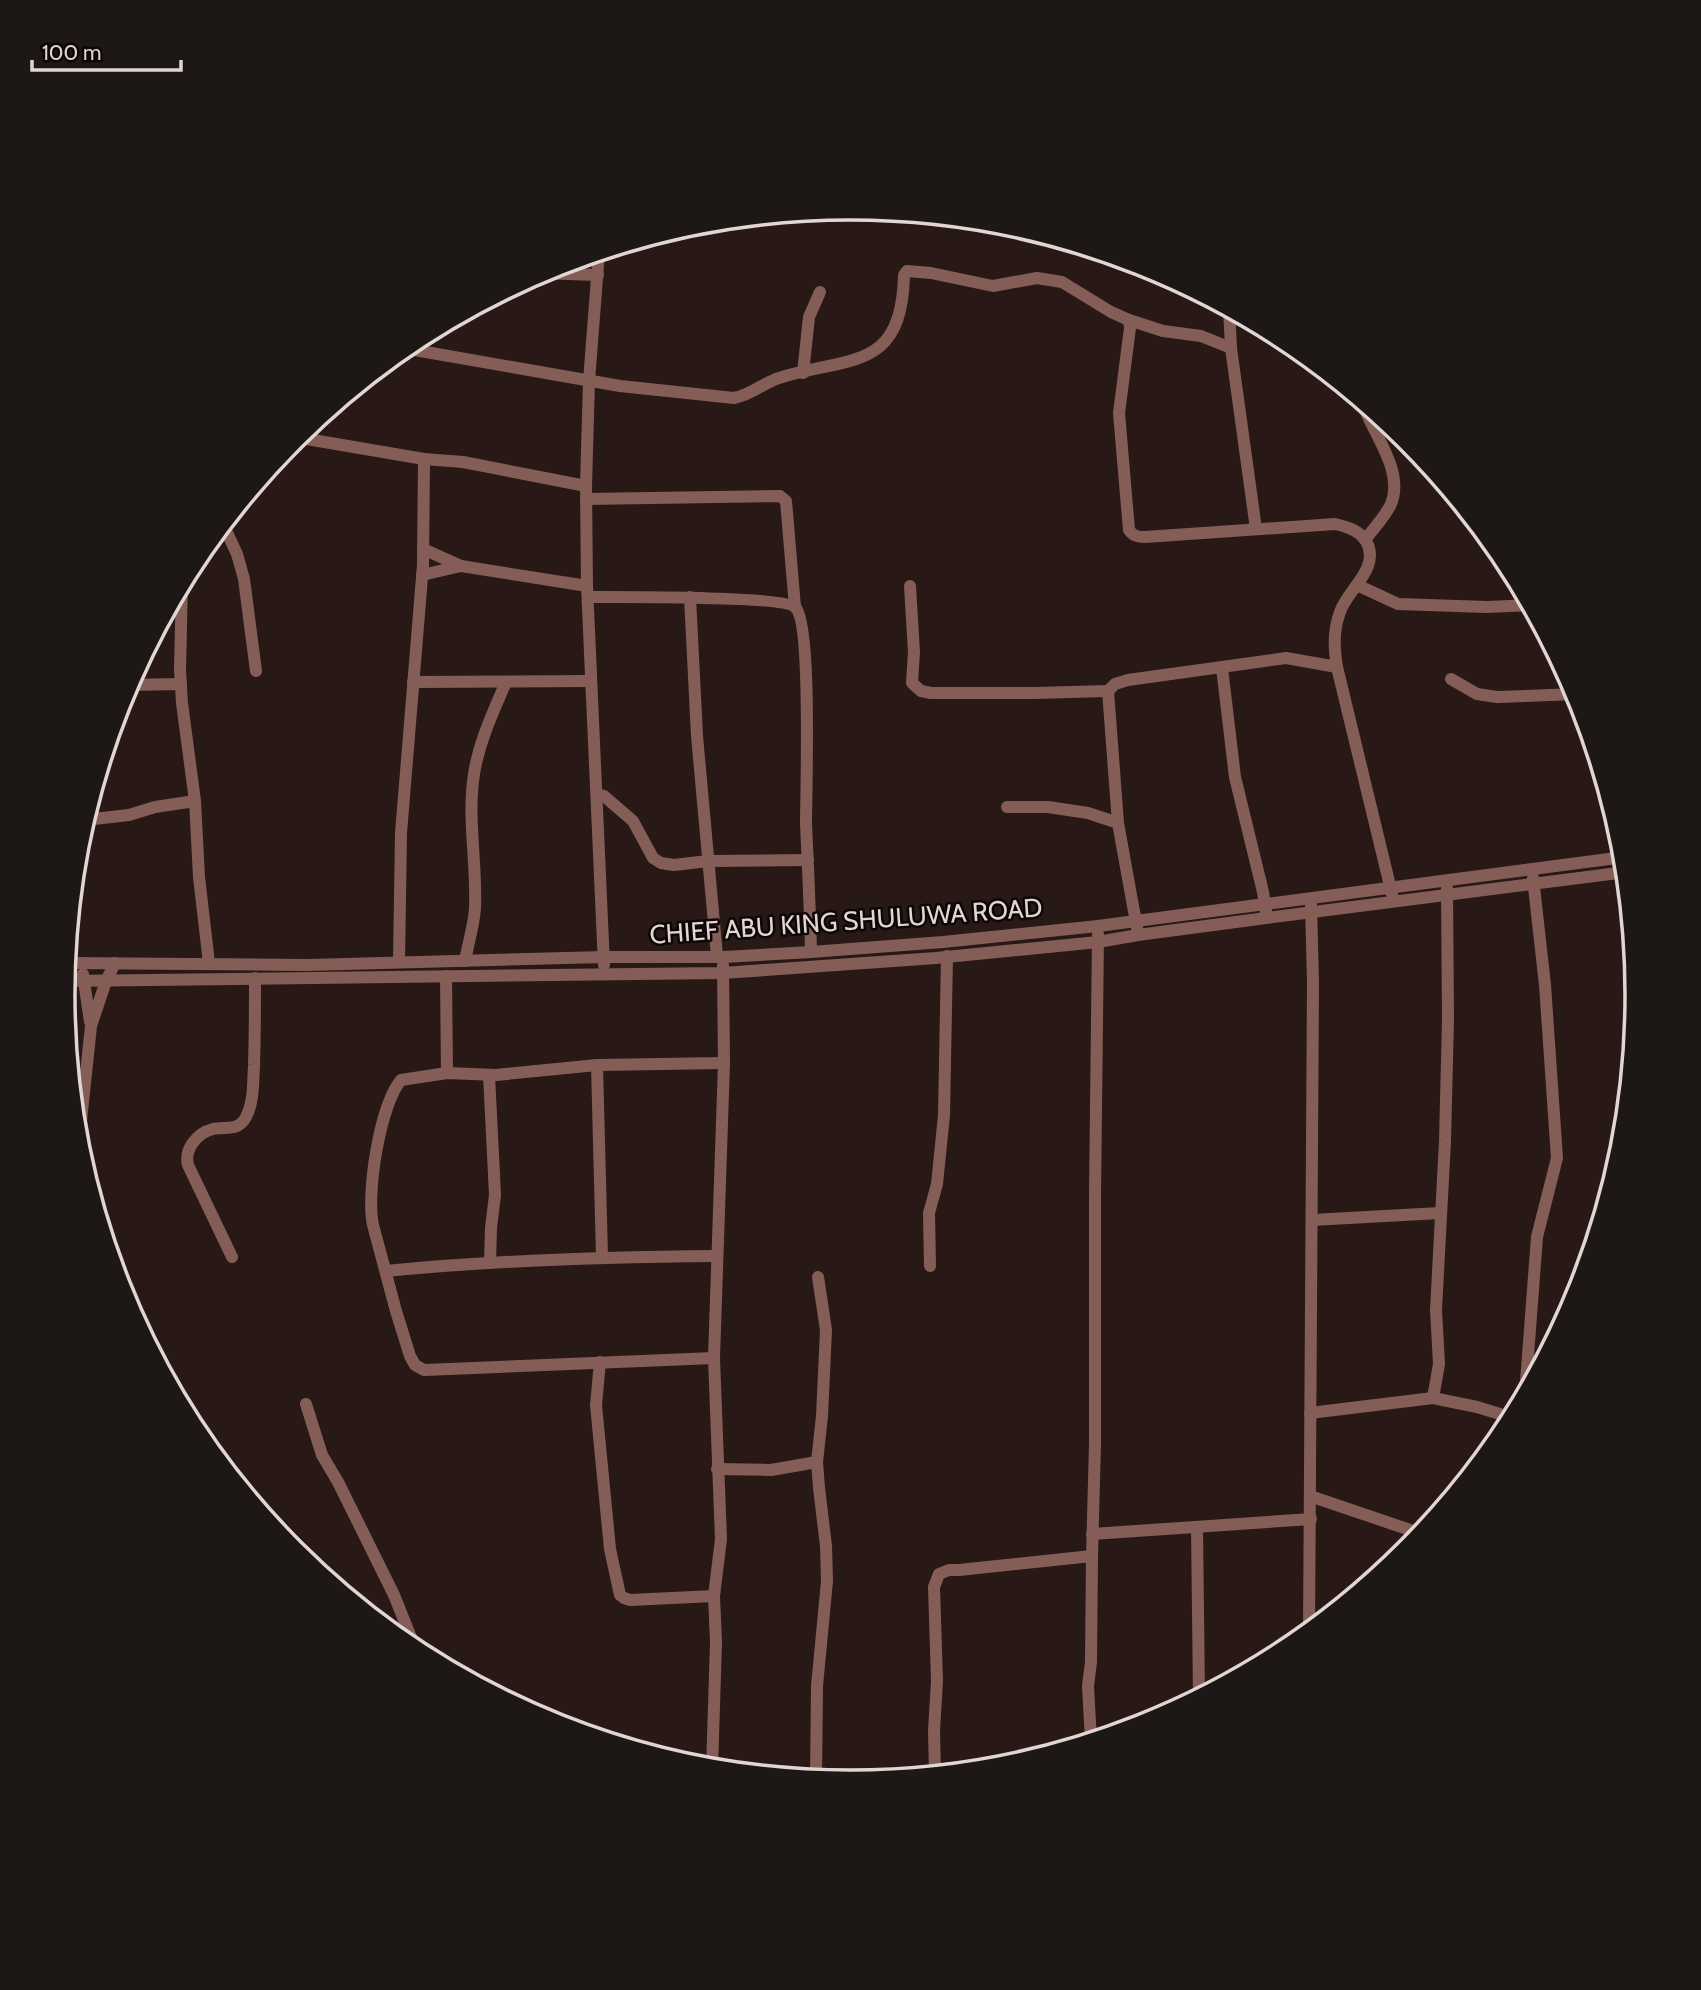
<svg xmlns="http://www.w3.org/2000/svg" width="1701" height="1990" viewBox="0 0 1701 1990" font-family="Cabin,sans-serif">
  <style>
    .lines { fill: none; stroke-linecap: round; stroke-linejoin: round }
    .minor { stroke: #845e56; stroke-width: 12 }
    .labels { text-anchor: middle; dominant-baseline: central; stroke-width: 5; stroke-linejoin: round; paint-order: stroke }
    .street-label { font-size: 26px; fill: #e1d6d4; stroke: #0c0605 }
    .rim { fill: none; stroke: #e1d6d4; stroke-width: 3.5 }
  </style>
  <rect width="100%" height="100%" fill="#281916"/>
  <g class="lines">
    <g class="minor">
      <polyline points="599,252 589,381 586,486 587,586 604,965"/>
      <polyline points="538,273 598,275"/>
      <polyline points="1229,309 1231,348 1256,529"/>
      <path d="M1129,320L1130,328L1119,413L1129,530C1133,536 1138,537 1145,537L1335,524C1348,527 1361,531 1367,543C1380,569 1347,590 1340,612C1333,631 1334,648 1337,667L1392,894"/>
      <path d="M403,348L620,386L734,398C751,395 763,383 779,378C849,356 902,372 904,275L907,271L931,273L993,286L1037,278L1062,282L1111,312L1129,320L1163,331L1201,336L1231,348"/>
      <polyline points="803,373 809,317 820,292"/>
      <path d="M1361,400C1371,431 1405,470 1391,504C1385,517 1373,529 1365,540"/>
      <polyline points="295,437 424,459 463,462 586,486"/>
      <polyline points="586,499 780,496 786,501 795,607"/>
      <polyline points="223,524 237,554 244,579 256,671"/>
      <polyline points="423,549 461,566 587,586"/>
      <polyline points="422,575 461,566"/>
      <polyline points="182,583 180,670 182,703 195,801 199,877 209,963"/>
      <polyline points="1357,585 1398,604 1487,607 1531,605"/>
      <polyline points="910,586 914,652 912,683 921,691 931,693 1035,693 1108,691"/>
      <path d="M588,597C615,597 783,596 795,607C812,621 806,793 806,824C808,866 810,909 811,952"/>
      <polyline points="690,597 697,736 717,956"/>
      <polyline points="1222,668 1235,777 1263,892 1266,912"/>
      <polyline points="1451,679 1477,694 1497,697 1578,694"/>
      <polyline points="413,682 591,681"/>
      <polyline points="128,685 181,684"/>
      <polyline points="598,795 604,796 633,821 653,858 661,863 674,865 708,861 808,860"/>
      <polyline points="1007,807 1048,807 1088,813 1118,823"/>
      <polyline points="85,820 129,815 155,807 195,801"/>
      <polyline points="1137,928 1118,823 1108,691 1115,684 1128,680 1286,658 1337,667"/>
      <path d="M465,961C468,944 474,925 475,908C477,863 467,818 474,774C479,742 493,712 506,682"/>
      <polyline points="399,962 401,833 423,565 424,459"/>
      <polyline points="66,963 308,965 604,957 724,957 811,952 943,942 1098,926 1624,857"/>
      <polyline points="83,974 90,1022"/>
      <polyline points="446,976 447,1073"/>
      <polyline points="64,981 723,973 936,958 1098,942 1138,935 1266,918 1626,872"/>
      <polyline points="597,1065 602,1257"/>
      <polyline points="489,1075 495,1195 491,1228 490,1263"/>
      <polyline points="82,1160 81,1121 91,1026 106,981 115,963"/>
      <polyline points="1312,1220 1440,1213"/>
      <path d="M232,1257L188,1165C184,1149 197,1133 213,1129C226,1126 238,1132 246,1117C254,1102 253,1082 254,1065C255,1036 255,1007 255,978"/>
      <polyline points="930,1266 929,1213 937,1184 944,1115 947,956"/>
      <path d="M386,1271C496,1260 606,1257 717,1256"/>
      <polyline points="117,1276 174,1391"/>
      <path d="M714,1358L424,1370L415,1365L410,1356L396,1311L373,1225C366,1193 380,1105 401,1080L447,1073L496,1075L597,1065L724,1063"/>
      <polyline points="600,1362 596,1405 610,1549 620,1595 624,1598 630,1600 714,1596"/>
      <polyline points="1525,1395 1537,1237 1557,1158 1545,985 1533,878"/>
      <polyline points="1433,1398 1439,1364 1436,1310 1445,1141 1448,1020 1447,888"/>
      <polyline points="306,1404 322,1455 338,1482 394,1595 412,1640"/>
      <polyline points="1310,1413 1433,1398 1477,1407 1513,1418"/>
      <polyline points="717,1469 771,1470 817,1462"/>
      <polyline points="1310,1496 1422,1534"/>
      <polyline points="1197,1527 1199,1697"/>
      <polyline points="1092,1534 1311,1519"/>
      <polyline points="1092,1556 1095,1444 1095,1195 1098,934"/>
      <polyline points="1309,1632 1313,982 1311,905"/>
      <polyline points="403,1642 412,1640 420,1653"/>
      <polyline points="712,1769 716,1642 714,1596 721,1539 714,1358 724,1063 723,965"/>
      <polyline points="935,1774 934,1731 937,1681 934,1587 939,1574 949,1570 959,1570 1092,1556 1091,1662 1088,1686 1091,1741"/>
      <polyline points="816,1779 817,1686 827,1581 826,1546 819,1488 817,1462 822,1416 826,1330 818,1277"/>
    </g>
  </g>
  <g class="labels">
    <g class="street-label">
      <text transform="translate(846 921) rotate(-4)">CHIEF ABU KING SHULUWA ROAD</text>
    </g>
  </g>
  <path d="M0 0H1701V1990H0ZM75 995a775 775 0 1 1 1550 0a775 775 0 1 1-1550 0Z" fill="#1d1716" fill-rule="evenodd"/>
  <path class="rim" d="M75 995a775 775 0 1 1 1550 0a775 775 0 1 1-1550 0Z"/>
  <path d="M32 60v10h149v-10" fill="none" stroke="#e1d6d4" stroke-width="3.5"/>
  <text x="42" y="60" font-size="21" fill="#e1d6d4" stroke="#0c0605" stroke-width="5" paint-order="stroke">100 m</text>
</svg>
